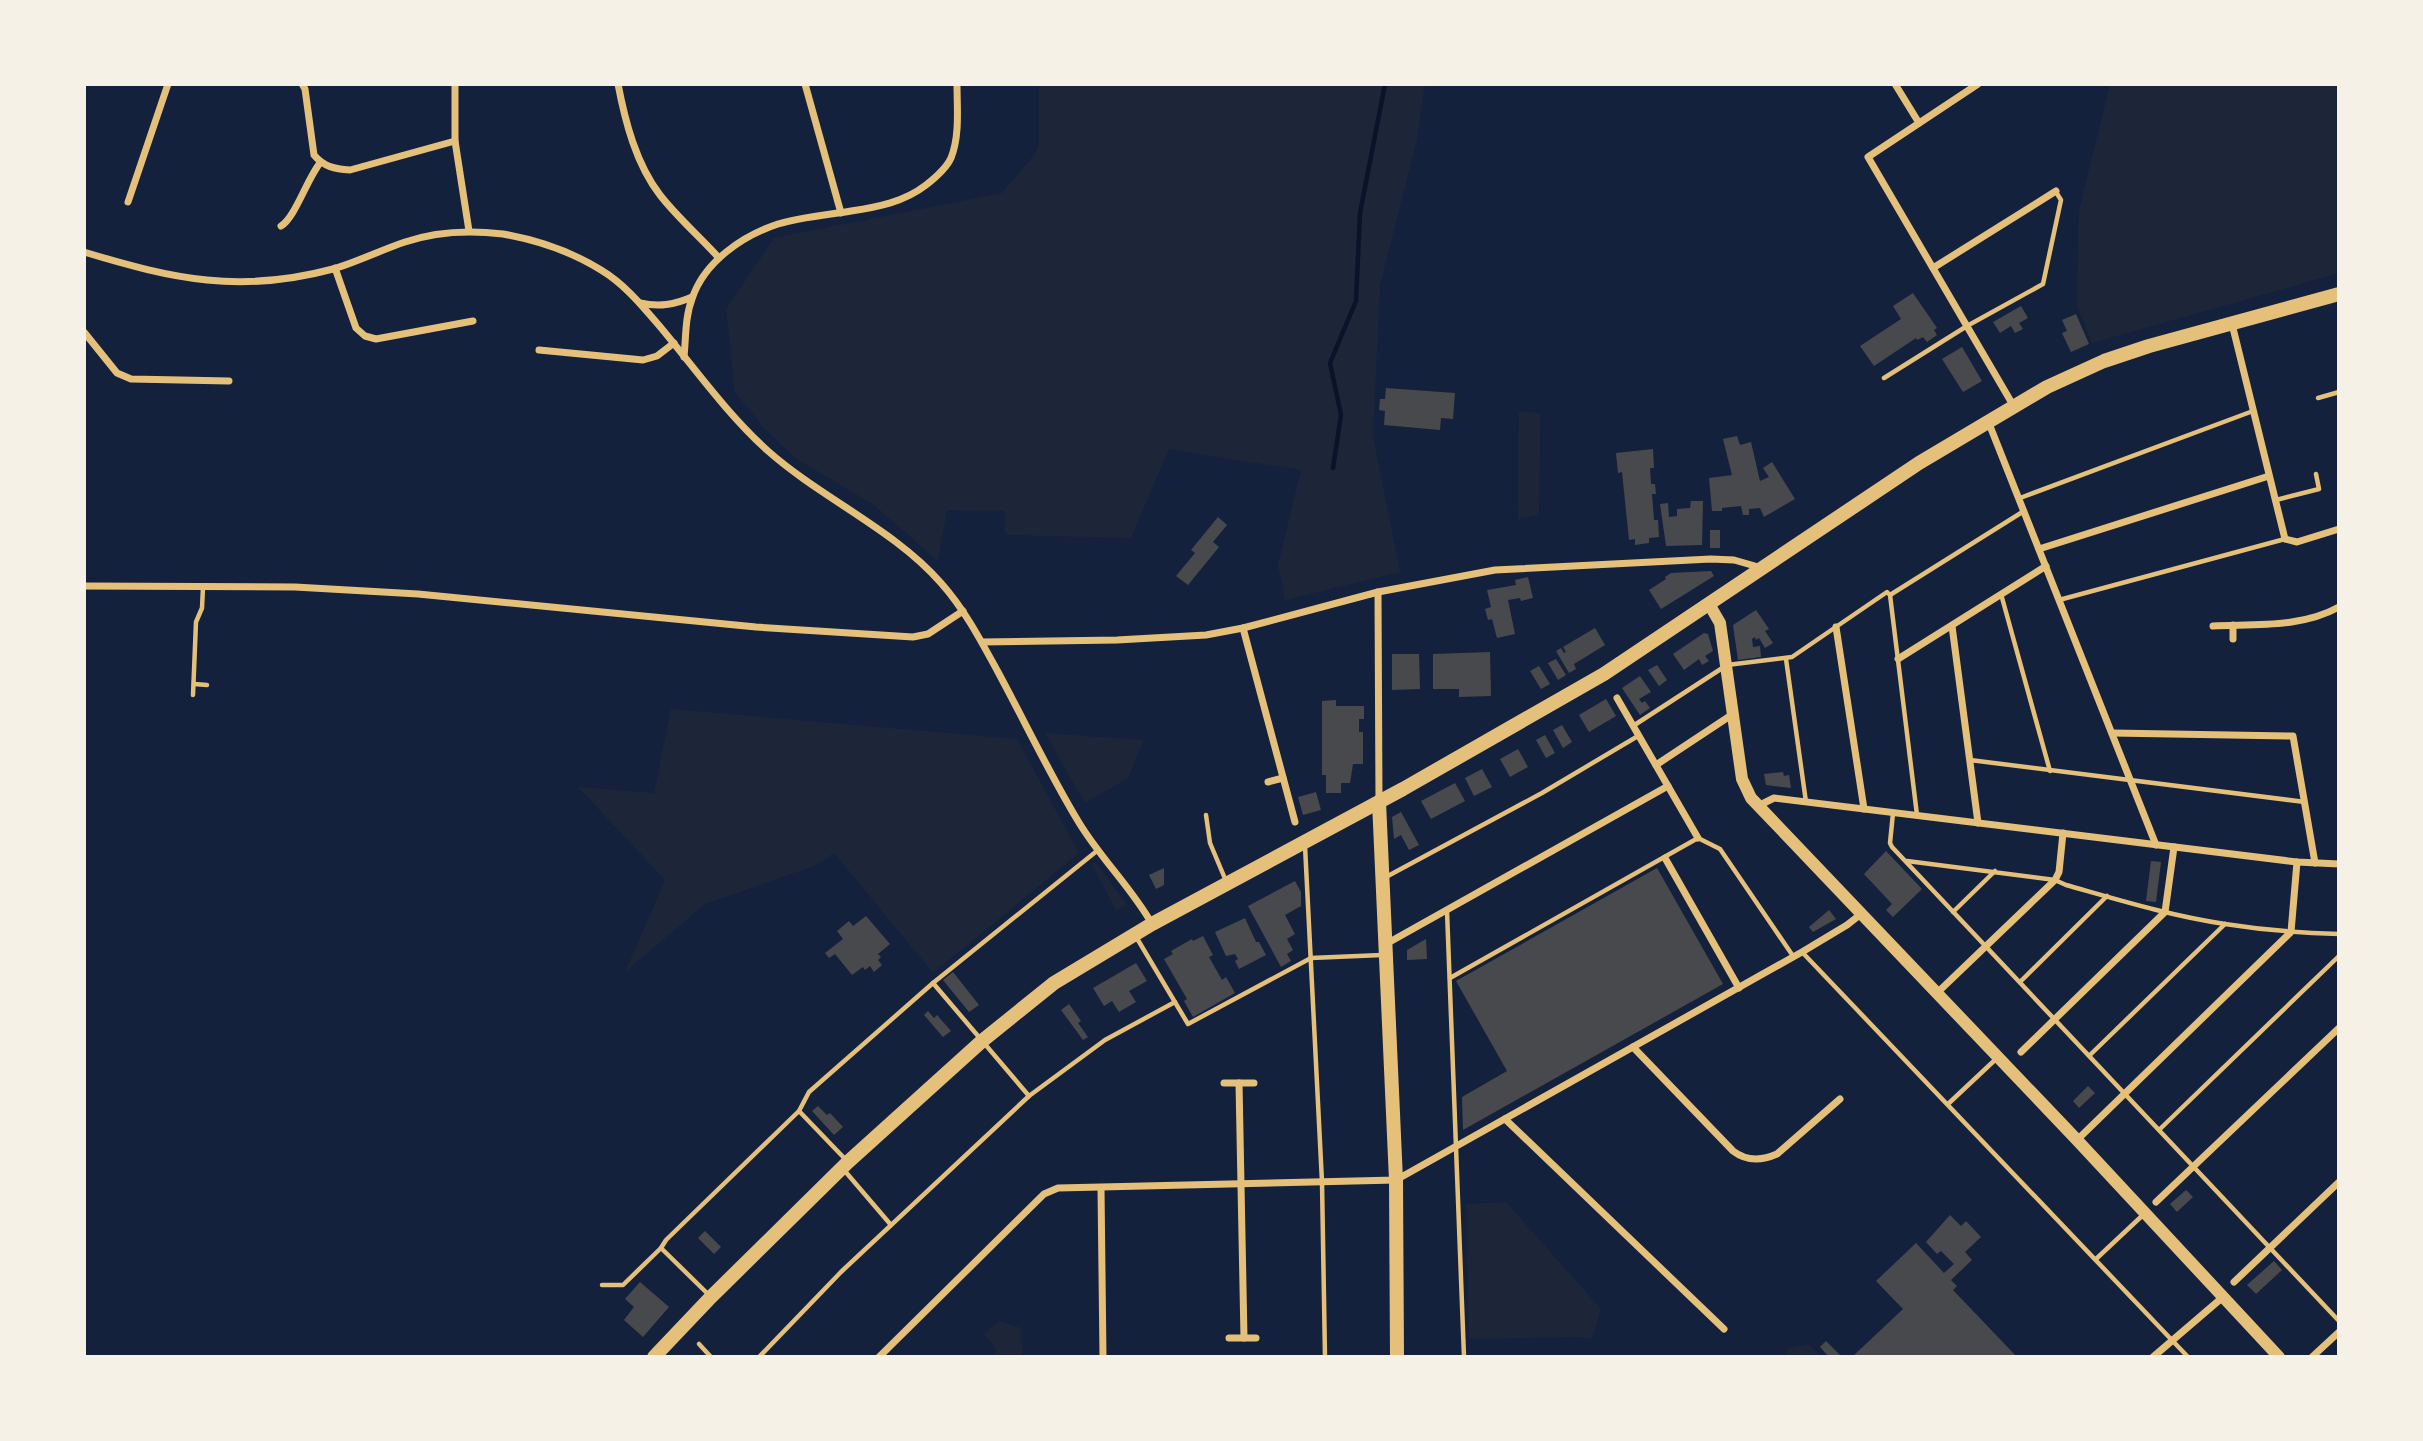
<svg xmlns="http://www.w3.org/2000/svg" width="2423" height="1441" viewBox="0 0 2423 1441" font-family="'DejaVu Sans',sans-serif">
  <style>
    .green { fill: #1d2539 }
    .lines { fill: none; stroke-linecap: round; stroke-linejoin: round }
    .stream { stroke: #0b132b; stroke-width: 4.5 }
    .building { fill: #48494c }
    .service { stroke: #e5c07b; stroke-width: 4.5 }
    .minor { stroke: #e5c07b; stroke-width: 7 }
    .tertiary { stroke: #e5c07b; stroke-width: 12 }
    .primary { stroke: #e5c07b; stroke-width: 14 }
  </style>
  <rect width="100%" height="100%" fill="#14213d"/>
  <g class="green">
    <polygon points="1039,84 1425,84 1417,140 1380,285 1373,436 1400,572 1285,600 1278,565 1301,470 1169,449 1131,538 1005,535 1005,511 947,510 938,561 874,505 795,458 762,426 735,392 726,309 774,238 1002,193 1035,154 1039,143"/>
    <polygon points="2110,84 2339,84 2339,273 2092,343 2077,306 2079,211"/>
    <polygon points="1519,412 1540,413 1539,515 1518,519"/>
    <polygon points="671,709 1017,739 1079,853 933,973 834,853 817,865 705,904 625,972 665,880 578,787 654,793"/>
    <polygon points="1045,733 1144,740 1128,778 1085,803"/>
    <polygon points="1091,863 1096,863 1127,905 1116,910"/>
    <polygon points="1506,1202 1601,1309 1592,1339 1579,1337 1469,1339 1466,1204"/>
    <polygon points="999,1321 1021,1328 1023,1357 991,1357 996,1352 996,1348 984,1334"/>
    <polygon points="1808,1344 1821,1357 1787,1357 1787,1349"/>
  </g>
  <g class="lines">
    <polyline class="stream" points="1333,468 1341,415 1330,363 1356,301 1360,213 1385,84"/>
  </g>
  <g class="building">
    <polygon points="1913,293 1937,328 1934,330 1937,335 1927,342 1923,337 1917,340 1916,338 1874,366 1860,346 1901,319 1893,306"/>
    <polygon points="2021,306 2028,318 2019,323 2023,329 2015,333 2011,326 2000,333 1993,322"/>
    <polygon points="2076,314 2089,344 2071,352 2062,333 2067,331 2062,320"/>
    <polygon points="1962,347 1982,381 1963,392 1942,359"/>
    <polygon points="1386,388 1455,393 1453,419 1441,418 1440,430 1384,425 1385,411 1379,410 1380,399 1385,399"/>
    <polygon points="1737,436 1740,445 1751,442 1760,481 1769,477 1763,468 1772,462 1795,499 1764,517 1760,508 1749,509 1749,515 1743,515 1741,506 1722,508 1722,511 1712,511 1709,478 1732,475 1723,439"/>
    <polygon points="1653,449 1654,468 1650,468 1651,484 1655,484 1656,494 1652,494 1654,520 1658,520 1659,537 1649,538 1649,543 1635,545 1635,539 1629,540 1622,472 1618,473 1616,453"/>
    <polygon points="1691,501 1703,501 1702,545 1666,546 1660,504 1668,503 1669,517 1677,516 1677,509 1690,508"/>
    <polygon points="1218,517 1227,525 1213,542 1219,547 1188,585 1176,576 1195,553 1191,550"/>
    <rect x="1710" y="530" width="10" height="18"/>
    <polygon points="1711,571 1714,576 1661,609 1649,590 1666,579 1665,577 1671,573"/>
    <polygon points="1528,577 1533,598 1521,601 1520,598 1508,600 1515,634 1497,638 1492,619 1488,620 1485,609 1491,607 1487,590 1516,585 1515,580"/>
    <polygon points="1756,610 1769,629 1765,631 1773,643 1765,648 1759,638 1756,640 1755,637 1752,639 1753,647 1760,646 1761,657 1738,660 1733,625"/>
    <polygon points="1595,628 1605,645 1574,664 1576,669 1569,673 1556,651 1561,648 1564,653 1566,652 1563,647"/>
    <polygon points="1704,633 1708,634 1713,651 1705,656 1709,661 1702,665 1699,659 1684,670 1673,654"/>
    <polygon points="1490,652 1491,696 1459,697 1459,689 1433,689 1433,654"/>
    <polygon points="1392,654 1419,654 1420,689 1392,690"/>
    <polygon points="1556,659 1566,675 1558,680 1548,663"/>
    <polygon points="1657,665 1667,680 1659,686 1648,670"/>
    <polygon points="1539,666 1550,684 1541,689 1530,671"/>
    <polygon points="1640,676 1651,692 1639,699 1642,703 1645,701 1650,708 1640,715 1622,688"/>
    <polygon points="1606,699 1616,716 1589,732 1579,715"/>
    <polygon points="1336,700 1336,706 1364,706 1364,719 1359,719 1359,732 1363,732 1363,764 1353,764 1350,783 1341,783 1341,793 1326,793 1326,775 1322,775 1322,701"/>
    <polygon points="1562,725 1572,742 1563,748 1553,730"/>
    <polygon points="1545,735 1555,753 1546,758 1536,740"/>
    <polygon points="1518,749 1528,767 1510,777 1500,759"/>
    <polygon points="1482,769 1492,787 1474,796 1465,778"/>
    <polygon points="1783,772 1784,776 1789,775 1791,788 1766,785 1764,774"/>
    <polygon points="1455,783 1465,801 1431,819 1421,801"/>
    <polygon points="1316,792 1321,810 1303,815 1298,797"/>
    <polygon points="1401,812 1419,845 1409,850 1401,835 1394,839 1392,817"/>
    <polygon points="1886,851 1922,889 1893,917 1886,910 1892,904 1864,874"/>
    <polygon points="2151,861 2161,862 2156,902 2146,901"/>
    <polygon points="1164,868 1164,885 1156,889 1149,875"/>
    <polygon points="1657,868 1723,984 1463,1130 1462,1097 1507,1071 1456,981"/>
    <polygon points="1295,881 1301,892 1301,906 1285,915 1295,934 1287,939 1293,950 1287,954 1291,961 1281,967 1248,906"/>
    <polygon points="1829,910 1836,919 1813,932 1809,927"/>
    <polygon points="866,916 890,944 878,954 881,957 878,960 882,965 874,972 870,966 865,970 863,967 852,975 835,954 829,958 825,953 843,939 837,931 849,921 853,926"/>
    <polygon points="1245,918 1256,942 1259,942 1266,955 1239,969 1235,961 1238,959 1235,954 1226,956 1215,932"/>
    <polygon points="1203,936 1213,955 1209,957 1222,980 1226,977 1235,993 1193,1017 1184,1001 1187,999 1164,959 1173,954 1171,951 1192,939 1193,941"/>
    <polygon points="1426,939 1427,959 1407,960 1407,950"/>
    <polygon points="1136,963 1147,981 1129,991 1136,1002 1119,1012 1112,1001 1104,1006 1093,988"/>
    <polygon points="953,972 979,1005 969,1012 943,980"/>
    <polygon points="1069,1004 1081,1021 1078,1023 1088,1037 1083,1040 1061,1010"/>
    <polygon points="928,1011 934,1018 937,1015 951,1031 943,1037 924,1015"/>
    <polygon points="2088,1086 2095,1093 2079,1108 2073,1101"/>
    <polygon points="818,1106 827,1115 830,1113 843,1127 834,1135 812,1111"/>
    <polygon points="2186,1190 2193,1197 2177,1212 2170,1204"/>
    <polygon points="1950,1215 1961,1226 1966,1221 1981,1237 1965,1252 1972,1260 1951,1280 1957,1286 1953,1290 2017,1357 1852,1357 1903,1309 1876,1281 1916,1243 1944,1273 1954,1264 1941,1251 1937,1254 1926,1242"/>
    <polygon points="705,1231 721,1247 714,1254 698,1238"/>
    <polygon points="2274,1261 2282,1270 2256,1294 2247,1285"/>
    <polygon points="640,1282 669,1307 643,1337 624,1320 634,1307 625,1299"/>
    <polygon points="1826,1341 1842,1357 1829,1357 1820,1347"/>
  </g>
  <g class="lines">
    <g class="service">
      <polyline points="1884,378 1967,326 2043,284 2061,200 2056,192"/>
      <polyline points="2318,398 2339,392"/>
      <polyline points="2020,498 2253,411"/>
      <polyline points="2276,500 2319,489 2316,474"/>
      <polyline points="2001,594 2050,771"/>
      <polyline points="1890,595 2024,511"/>
      <polyline points="2059,600 2285,539"/>
      <polyline points="1786,659 1806,802"/>
      <polyline points="194,684 207,685"/>
      <polyline points="193,695 196,622 202,608 203,587"/>
      <polyline points="1633,726 1727,665 1792,657 1887,592 1890,595 1917,815"/>
      <polyline points="1970,760 2305,802"/>
      <polyline points="1893,813 1890,843 1892,847 2339,1321"/>
      <polyline points="1206,815 1210,843 1226,881"/>
      <polyline points="1305,846 1322,1182 1325,1357"/>
      <path d="M1907,861L2055,880L2066,885C2119,900 2171,916 2225,924C2263,930 2301,933 2339,934"/>
      <polyline points="1386,877 1542,793 1638,736"/>
      <polyline points="1447,911 1464,1357"/>
      <polyline points="1953,912 1995,871"/>
      <polyline points="1135,935 1188,1024 1311,958 1382,955"/>
      <polyline points="1802,952 2188,1357"/>
      <polyline points="1450,978 1698,838 1720,849 1793,956"/>
      <polyline points="2020,982 2107,896"/>
      <polyline points="933,983 1029,1096"/>
      <polyline points="2090,1055 2225,924"/>
      <polyline points="1948,1104 1996,1059"/>
      <polyline points="799,1111 847,1161"/>
      <polyline points="2160,1129 2339,956"/>
      <polyline points="844,1170 891,1225"/>
      <polyline points="661,1248 710,1296"/>
      <polyline points="2096,1259 2144,1214"/>
      <polyline points="602,1285 623,1285 661,1248 666,1240 799,1111 809,1092 933,983 1098,850"/>
      <polyline points="699,1344 711,1357"/>
      <polyline points="759,1357 841,1272 1029,1096 1105,1040 1175,1002"/>
    </g>
    <g class="minor">
      <path d="M302,84L305,89L314,155C324,167 335,169 350,170L455,141"/>
      <polyline points="455,84 455,141 469,231"/>
      <path d="M618,84C625,121 636,164 660,195C677,217 700,237 719,258"/>
      <polyline points="805,84 841,213"/>
      <polyline points="1895,84 1919,123"/>
      <polyline points="1978,84 1868,157 2013,405"/>
      <polyline points="128,202 168,84"/>
      <path d="M281,226C295,218 307,179 320,163"/>
      <path d="M84,252C173,279 240,294 333,269C357,262 381,250 405,242C437,231 470,230 503,234C537,240 572,252 601,270C626,285 644,308 662,329C696,370 728,415 768,451C821,498 895,530 941,583C965,610 981,641 998,672C1025,722 1049,773 1078,821C1100,858 1131,887 1152,924"/>
      <polyline points="335,268 356,328 365,336 376,339 473,321"/>
      <polyline points="1933,268 2056,191"/>
      <path d="M640,303C659,307 674,305 692,297"/>
      <polyline points="2232,324 2285,539 2297,542 2339,529"/>
      <polyline points="84,332 117,373 131,379 229,381"/>
      <polyline points="539,350 643,360 657,356 674,343"/>
      <path d="M684,357C686,337 685,317 692,299C704,262 742,236 778,224C801,217 827,215 851,211C878,207 904,202 926,185C935,178 946,169 951,158C960,136 957,107 957,84"/>
      <polyline points="1988,421 2156,845"/>
      <polyline points="2039,549 2269,476"/>
      <polyline points="84,586 295,587 418,594 756,627 913,637 928,634 963,611"/>
      <polyline points="1378,592 1379,802"/>
      <polyline points="2233,625 2233,639"/>
      <polyline points="1952,626 1978,823"/>
      <path d="M2213,626C2256,624 2301,628 2339,607"/>
      <polyline points="1836,627 1864,809"/>
      <polyline points="1243,628 1295,822"/>
      <polyline points="982,642 1117,640 1206,635 1243,628 1378,592 1495,570 1711,559 1734,560 1762,568"/>
      <polyline points="1898,659 2046,566"/>
      <polyline points="1617,698 1698,838"/>
      <polyline points="2112,733 2293,736 2315,863"/>
      <polyline points="1656,765 1733,714"/>
      <polyline points="1268,782 1283,778"/>
      <polyline points="1758,806 1774,798 2297,862 2339,864"/>
      <polyline points="1665,858 1739,988"/>
      <polyline points="1386,944 1668,786"/>
      <polyline points="1937,993 2055,880 2059,872 2063,833"/>
      <path d="M1633,1047L1733,1151C1746,1161 1761,1161 1777,1154L1840,1099"/>
      <polyline points="2021,1052 2165,912 2174,847"/>
      <polyline points="1224,1083 1254,1083"/>
      <polyline points="1239,1083 1244,1338"/>
      <polyline points="1505,1119 1724,1329"/>
      <polyline points="2077,1140 2291,932 2297,862"/>
      <polyline points="1101,1188 1103,1357"/>
      <polyline points="2156,1202 2339,1028"/>
      <polyline points="2234,1282 2339,1182"/>
      <polyline points="1229,1338 1256,1338"/>
      <polyline points="879,1357 1044,1194 1058,1188 1396,1180 1802,952 1847,925 1861,914"/>
      <polyline points="2153,1357 2223,1297"/>
      <polyline points="2312,1357 2339,1332"/>
    </g>
    <polyline class="tertiary" points="1709,604 1720,623 1742,779 1751,798 2077,1140 2279,1357"/>
    <g class="primary">
      <polyline points="1379,802 1396,1180 1397,1357"/>
      <polyline points="654,1357 711,1297 848,1162 982,1041 1054,983 1152,924 1403,789 1604,674 1919,463 2047,387 2104,361 2149,346 2339,294"/>
    </g>
  </g>
  <rect width="2423" height="1441" fill="none" stroke="#f6f1e7" stroke-width="172"/>
</svg>
